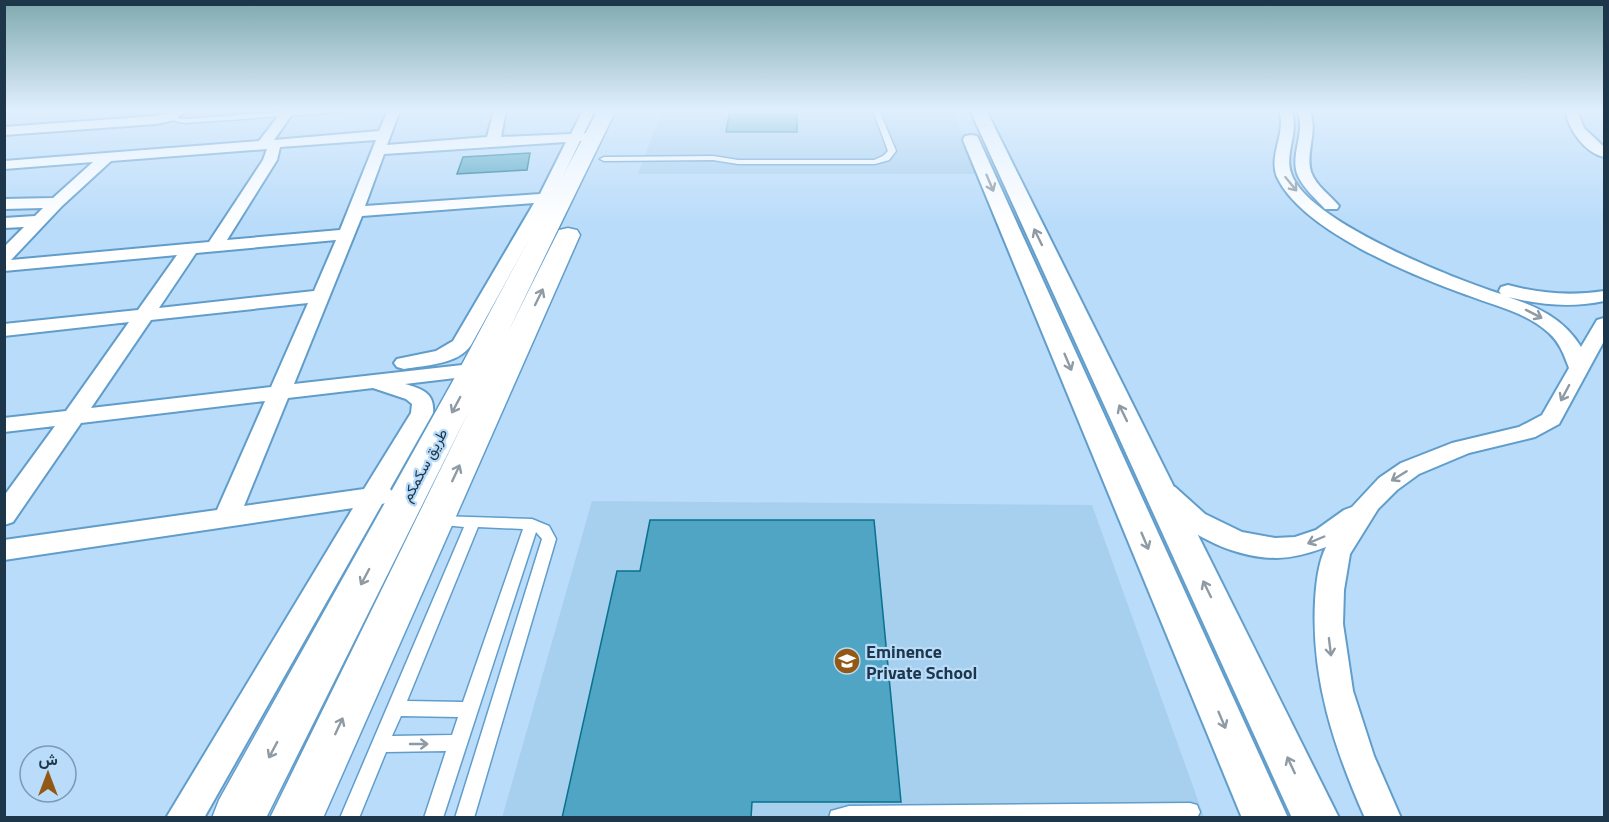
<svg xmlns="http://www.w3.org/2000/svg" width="1609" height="822" viewBox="0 0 1609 822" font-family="'Titillium Web',Vazirmatn,sans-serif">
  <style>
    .built { fill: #a7cfee }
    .building { fill: #4fa5c3; stroke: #09718d; stroke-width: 1.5 }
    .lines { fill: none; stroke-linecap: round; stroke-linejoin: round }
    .service-casing { stroke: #619dcb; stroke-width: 3 }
    .minor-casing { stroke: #619dcb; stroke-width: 4 }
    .tertiary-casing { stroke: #619dcb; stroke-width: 4 }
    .secondary-casing { stroke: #619dcb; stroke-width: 3 }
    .service { fill: #fff; fill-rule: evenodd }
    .minor { fill: #fff; fill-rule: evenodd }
    .tertiary { fill: #fff; fill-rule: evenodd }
    .secondary { fill: #fff; fill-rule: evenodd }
    .oneway { stroke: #8e9aa4 }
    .labels { text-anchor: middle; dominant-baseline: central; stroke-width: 4.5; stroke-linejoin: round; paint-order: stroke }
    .street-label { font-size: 15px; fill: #1d3649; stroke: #b9dcfa }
    .near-poi-label { font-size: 18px; font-weight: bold; fill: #1d3649; stroke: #b9dcfa; text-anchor: start }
  </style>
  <rect width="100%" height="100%" fill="#b9dcfa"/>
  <g class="built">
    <polygon points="662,110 952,110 978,174 638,174"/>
    <polygon points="592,501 1092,505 1204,817 502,818"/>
  </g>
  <g class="building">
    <polygon points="730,110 797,110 797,132 726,132"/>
    <polygon points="530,153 527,170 457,174 463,157"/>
    <polygon points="650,520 874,520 901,802 752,802 751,818 562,818 617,571 640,571"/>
  </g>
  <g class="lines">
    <defs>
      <g id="service">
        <polygon points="309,110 342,110 339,112 184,123 164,118 167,116 184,119"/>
        <polygon points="873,110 879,110 896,151 889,160 875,164 738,164 713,160 604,161 600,159 604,157 713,156 738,160 874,160 883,156 888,151"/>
        <path d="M438,516L532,519L549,526L556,539L474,818H455L542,539L536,532L443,818H424L446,751L386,752L359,818H340L464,527L433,524L431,521L433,518ZM478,527L523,529L463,702L407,701ZM401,716L458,717L452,735L392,736Z"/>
        <polygon points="1190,803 1197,805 1200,812 1197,818 829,818 831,811 849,806"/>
      </g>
      <g id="minor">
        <polygon points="172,110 186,110 175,120 156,124 4,135 4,127 156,116 167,114"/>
        <path d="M283,110H295L274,140L379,131L388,110H400L387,145L487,137L494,110H506L501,137L571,134L583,110H595L584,133L593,134L595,137L593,140L580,141L555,193L562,194L565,197L562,200L550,202L471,345C458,365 425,365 404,369L397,367L394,363L397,359L436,351L453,341L534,203L362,216L294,384L489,362L496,364L500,368L496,372L489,374L405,384C422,389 435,393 433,413L390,489L396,495L392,501L382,504L204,818H166L353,508L4,560V540L217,510L265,401L81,423L13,522L4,525V496L55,426L4,432V418L66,411L129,322L4,336V324L138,310L177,255L4,271V247L24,227L4,228V218L35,216L43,208L4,209V199L53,198L93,162L4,169V161L259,141ZM376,140L340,230L227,240L277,160L280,147ZM566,142L540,194L365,206L384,154ZM267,149L263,160L209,242L11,260L62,206L111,161ZM336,240L314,291L159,308L196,253ZM308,303L271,387L91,408L151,320ZM373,388L406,399L412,404L411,413L364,489L244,506L288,398Z"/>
        <path d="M1279,110H1291C1300,132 1284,152 1291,173C1306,221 1454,279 1501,294L1499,291L1501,287L1508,285C1541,294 1571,296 1604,291V301C1571,308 1540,305 1508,297C1538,307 1564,319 1581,347L1597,320L1604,318V341L1559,424L1535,437L1469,453L1419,474L1397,490L1378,509L1350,554L1344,590L1343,624L1353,691L1374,756L1401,818H1365C1334,748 1311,678 1315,601C1316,584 1318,563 1326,547C1310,553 1293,558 1276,558C1232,558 1177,531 1153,493L1157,487L1166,484L1175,487L1205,514L1242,532L1275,538L1295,537L1316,530L1344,510L1352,507L1379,478L1401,463L1452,443L1519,427L1542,415L1569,368C1564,355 1560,343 1549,333C1526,312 1495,306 1467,295C1414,276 1302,231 1277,177C1268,155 1287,133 1279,110Z"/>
        <path d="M1297,110H1309C1319,131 1305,151 1311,172C1316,186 1330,195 1339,206L1337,209H1325C1316,199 1304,189 1298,176C1289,154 1307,132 1297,110Z"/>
        <path d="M1565,110H1577L1584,128L1604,147V157C1585,153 1568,129 1565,110Z"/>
      </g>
      <g id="tertiary">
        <polygon points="970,110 986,110 1339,818 1292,818"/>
        <polygon points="971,135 977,136 979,140 1288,818 1242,818 963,140 965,136"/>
      </g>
      <polygon id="secondary" points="598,110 616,110 508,332 559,230 568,228 577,230 580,235 323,818 270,818 470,409 266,818 212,818 219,800 459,370"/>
    </defs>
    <use href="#service" class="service-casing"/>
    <use href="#minor" class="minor-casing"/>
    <use href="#tertiary" class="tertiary-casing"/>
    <use href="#secondary" class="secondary-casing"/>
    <use href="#service" class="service"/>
    <use href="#minor" class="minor"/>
    <use href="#tertiary" class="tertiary"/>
    <use href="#secondary" class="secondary"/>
  </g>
  <defs><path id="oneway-shaft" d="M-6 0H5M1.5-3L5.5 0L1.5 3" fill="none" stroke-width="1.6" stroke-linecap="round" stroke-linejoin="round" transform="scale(1.5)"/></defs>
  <g class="oneway">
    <use href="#oneway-shaft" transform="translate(990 183) rotate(67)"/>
    <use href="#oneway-shaft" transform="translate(1291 184) rotate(51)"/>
    <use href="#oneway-shaft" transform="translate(1038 237) rotate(-116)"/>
    <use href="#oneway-shaft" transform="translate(539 297) rotate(-64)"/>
    <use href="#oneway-shaft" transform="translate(1534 314) rotate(27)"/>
    <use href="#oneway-shaft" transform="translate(1068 362) rotate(67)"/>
    <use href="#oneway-shaft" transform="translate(1565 393) rotate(118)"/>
    <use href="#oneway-shaft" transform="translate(456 405) rotate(118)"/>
    <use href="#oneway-shaft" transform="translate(1123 413) rotate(-116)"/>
    <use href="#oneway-shaft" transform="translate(456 473) rotate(-65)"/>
    <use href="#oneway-shaft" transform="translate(1399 476) rotate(148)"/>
    <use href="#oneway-shaft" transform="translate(1316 540) rotate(157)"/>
    <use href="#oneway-shaft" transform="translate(1145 541) rotate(67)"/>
    <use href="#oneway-shaft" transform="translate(365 577) rotate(118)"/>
    <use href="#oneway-shaft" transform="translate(1207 589) rotate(-116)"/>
    <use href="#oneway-shaft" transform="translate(1330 647) rotate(83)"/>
    <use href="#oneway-shaft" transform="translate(1222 720) rotate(67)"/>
    <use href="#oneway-shaft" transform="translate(339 726) rotate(-65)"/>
    <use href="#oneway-shaft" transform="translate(419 744)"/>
    <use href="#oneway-shaft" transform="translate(273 750) rotate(118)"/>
    <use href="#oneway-shaft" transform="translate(1291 765) rotate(-115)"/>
  </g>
  <linearGradient id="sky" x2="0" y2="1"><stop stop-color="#7fa9ae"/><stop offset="0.49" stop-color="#e0effd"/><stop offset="1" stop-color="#e0effd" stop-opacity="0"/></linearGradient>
  <rect width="1609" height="225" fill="url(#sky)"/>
  <defs>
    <symbol id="school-disc" viewBox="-11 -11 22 22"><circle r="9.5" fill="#925815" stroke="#b9dcfa"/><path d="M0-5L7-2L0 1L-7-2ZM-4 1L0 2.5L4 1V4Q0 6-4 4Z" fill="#fff"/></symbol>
  </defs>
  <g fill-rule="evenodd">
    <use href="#school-disc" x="832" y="646" width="30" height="30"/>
  </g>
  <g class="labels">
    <g class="street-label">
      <text transform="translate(424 465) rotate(-62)">طريق سكمكم</text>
    </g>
    <g class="near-poi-label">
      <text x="866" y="651">Eminence<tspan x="866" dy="21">Private School</tspan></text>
    </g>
  </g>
  <rect width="1609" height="822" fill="none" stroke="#1d3649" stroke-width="12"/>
  <g transform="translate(48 774)"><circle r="28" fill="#b9dcfa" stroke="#7b9ab3" stroke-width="1.5"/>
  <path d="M0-4.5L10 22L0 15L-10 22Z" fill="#925815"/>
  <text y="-9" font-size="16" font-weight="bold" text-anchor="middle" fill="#1d3649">ش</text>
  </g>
</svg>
